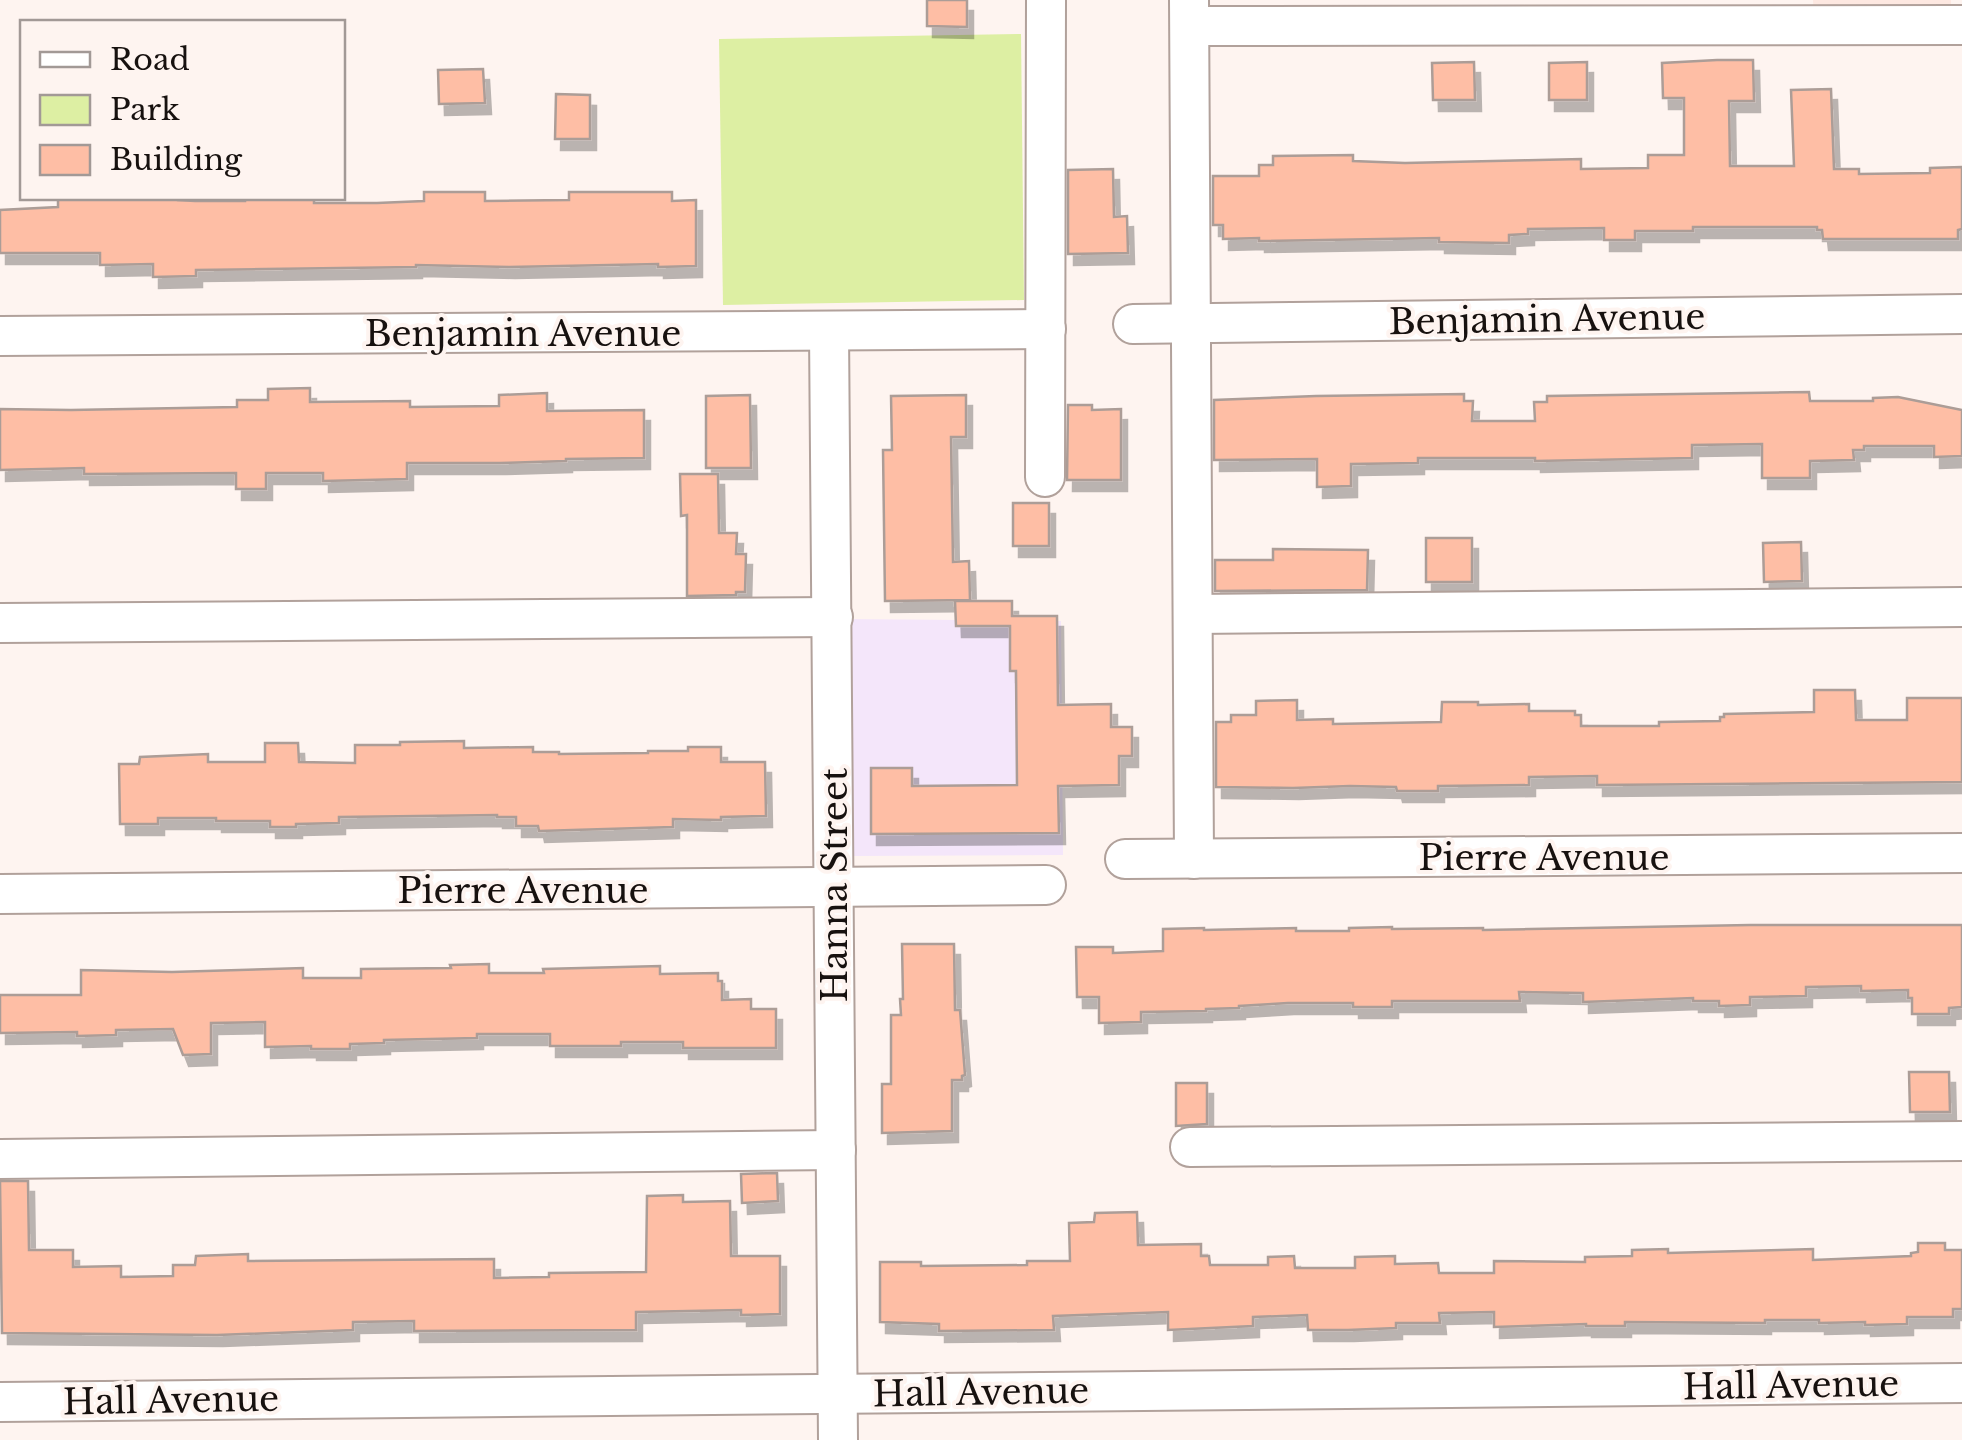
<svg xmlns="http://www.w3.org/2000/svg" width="1962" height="1440" viewBox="0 0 1962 1440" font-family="'Libre Baskerville',serif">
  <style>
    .built { fill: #fde8e1 }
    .industrial { fill: #f4e6fa }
    .green { fill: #ddefa3 }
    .building { fill: #febea5; stroke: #ac9d97; stroke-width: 2.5; filter: url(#shadow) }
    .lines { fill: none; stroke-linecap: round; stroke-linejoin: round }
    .minor-casing { stroke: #b1a19b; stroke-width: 42 }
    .minor { stroke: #fff; stroke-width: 38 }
    .labels { text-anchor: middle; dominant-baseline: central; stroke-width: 8; stroke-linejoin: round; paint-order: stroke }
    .street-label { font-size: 35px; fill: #17110f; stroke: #fef4f0 }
  </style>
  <defs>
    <filter id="shadow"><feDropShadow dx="6" dy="11" stdDeviation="0" flood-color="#0004"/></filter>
  </defs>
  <rect width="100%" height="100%" fill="#fef4f0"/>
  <polygon class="built" points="1813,0 1951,0 1951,19 1814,19"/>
  <polygon class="industrial" points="843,619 1061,621 1063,855 852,856"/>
  <polygon class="green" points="1021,34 1024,300 723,305 719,39"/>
  <g class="building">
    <polygon points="927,0 967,0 967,27 927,26"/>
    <polygon points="1717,60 1753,60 1754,101 1729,101 1730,166 1794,166 1791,90 1831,89 1834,169 1859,169 1859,174 1930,173 1930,168 1962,167 1962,229 1958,230 1958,239 1823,239 1822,230 1817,230 1817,227 1693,227 1693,231 1635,231 1635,240 1604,240 1604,228 1528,229 1528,234 1509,235 1509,243 1439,242 1439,238 1259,241 1259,238 1223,239 1223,225 1213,225 1213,176 1259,176 1259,165 1273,165 1273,156 1353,155 1353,161 1405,163 1581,159 1581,169 1648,168 1648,155 1684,155 1684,98 1663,98 1662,63"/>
    <polygon points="1474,62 1475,100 1433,100 1432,63"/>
    <polygon points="1587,62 1587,100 1549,100 1549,63"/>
    <polygon points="483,69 485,103 439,104 438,70"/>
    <polygon points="556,94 590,95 590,139 555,139"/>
    <polygon points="1113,169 1114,217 1127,216 1128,253 1068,254 1068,170"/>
    <polygon points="424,192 485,192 485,201 569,200 569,192 672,192 672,201 696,200 696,266 658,267 658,264 509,267 416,265 416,267 196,270 196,276 153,277 153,264 100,265 100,253 0,253 0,210 58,207 58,198 178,198 178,200 195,201 245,201 245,198 314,198 314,203 377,203 424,201"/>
    <polygon points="310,388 310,402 410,401 410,407 499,406 499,395 547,393 547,411 644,410 644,458 566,459 566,461 500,463 407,463 407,479 323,481 323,473 266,473 266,489 236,489 236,473 84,474 84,468 0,470 0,409 71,410 237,407 237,400 268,400 268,389"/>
    <polygon points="1809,392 1810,401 1873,401 1873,398 1898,397 1962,410 1962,456 1934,457 1934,446 1864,446 1864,450 1853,450 1854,460 1810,461 1810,478 1762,478 1762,444 1692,445 1692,458 1535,461 1535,458 1418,458 1418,463 1351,464 1351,486 1317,487 1317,459 1214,460 1214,400 1316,396 1464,394 1464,401 1473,401 1472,421 1535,421 1534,402 1547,402 1547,396"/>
    <polygon points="750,395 751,468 706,468 706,396"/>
    <polygon points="966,395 966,437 951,437 953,562 969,561 970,600 885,601 883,450 892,450 891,396"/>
    <polygon points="1068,405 1092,405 1092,410 1121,409 1121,480 1067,480"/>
    <polygon points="680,474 718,474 719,533 737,533 736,554 746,554 745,592 736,592 736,595 687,596 687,515 681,516"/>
    <rect x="1013" y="503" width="36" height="43"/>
    <rect x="1426" y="538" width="46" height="44"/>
    <polygon points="1801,542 1802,581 1764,582 1763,543"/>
    <polygon points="1273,549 1368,550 1367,590 1215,591 1215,560 1273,560"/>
    <polygon points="955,601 1012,601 1012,616 1057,616 1058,705 1111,704 1111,727 1132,727 1132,756 1119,756 1119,785 1058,786 1059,833 871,834 871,768 912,768 912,786 1017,785 1016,671 1010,671 1010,626 956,626"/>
    <polygon points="1814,690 1855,690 1856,720 1907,720 1907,698 1962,698 1962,782 1597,785 1597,776 1529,777 1529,785 1438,786 1438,791 1397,791 1396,787 1350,786 1293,788 1216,787 1216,722 1231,722 1231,715 1256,715 1256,701 1297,700 1297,720 1333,719 1333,724 1441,722 1442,702 1478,702 1478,705 1529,704 1529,711 1575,711 1575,715 1581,715 1581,726 1659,726 1659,722 1720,721 1720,717 1724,717 1724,714 1814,712"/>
    <polygon points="464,741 464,748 533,747 533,752 559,752 559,754 648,753 648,751 688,751 688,747 721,747 721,762 765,762 766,816 721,817 721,820 673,819 673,827 539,831 538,826 516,826 516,817 497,817 497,815 339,817 339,823 296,824 296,827 270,827 270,821 216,821 216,818 158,818 158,824 120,824 119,764 139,764 140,757 208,754 208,762 265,762 265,743 298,743 299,762 355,763 355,745 400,745 400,742"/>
    <polygon points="1750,925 1962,925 1962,1007 1949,1008 1949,1014 1912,1014 1912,998 1908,998 1908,990 1861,991 1861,986 1806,987 1806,996 1750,997 1750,1005 1719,1006 1719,1001 1693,1001 1693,998 1583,1002 1583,993 1519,992 1520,1001 1392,1001 1392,1007 1353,1007 1353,1003 1288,1003 1239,1006 1239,1008 1206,1009 1206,1011 1141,1012 1141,1022 1099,1023 1099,997 1077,997 1076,947 1113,947 1113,953 1163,951 1163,929 1204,928 1204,930 1296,928 1296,931 1349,931 1349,928 1392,927 1392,929 1483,928 1483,930"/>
    <polygon points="902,944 954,944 955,1010 960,1010 965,1075 962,1076 962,1080 952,1080 952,1131 882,1133 882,1084 891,1084 891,1015 901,1015 900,999 903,999"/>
    <polygon points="489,964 489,973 544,973 543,969 660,966 660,974 718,973 718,981 722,981 722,1000 751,999 751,1009 776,1009 776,1048 683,1048 683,1042 621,1042 621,1046 550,1046 550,1034 477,1034 477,1038 384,1040 384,1043 350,1044 350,1049 311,1049 311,1046 265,1047 265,1022 211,1023 211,1054 183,1055 173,1029 116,1030 116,1035 77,1036 77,1032 0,1033 0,995 81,995 81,970 172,972 303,968 303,978 361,978 361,969 451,968 450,965"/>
    <polygon points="1909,1072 1949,1072 1950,1112 1910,1112"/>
    <polygon points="1176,1083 1207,1083 1207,1124 1176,1126"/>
    <polygon points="777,1173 778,1201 742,1203 741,1174"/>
    <polygon points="0,1181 28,1181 29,1250 73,1250 73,1267 121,1266 121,1277 173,1276 173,1265 195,1265 196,1256 248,1254 248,1261 494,1259 494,1278 549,1277 549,1273 646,1272 647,1196 683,1195 683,1202 730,1201 731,1256 780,1256 780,1314 741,1315 741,1310 636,1312 636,1330 414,1331 414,1321 353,1322 353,1330 217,1335 2,1333"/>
    <polygon points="1137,1212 1138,1245 1201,1244 1201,1256 1209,1256 1210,1265 1268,1265 1268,1257 1294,1256 1295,1268 1355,1268 1355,1257 1395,1256 1395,1264 1438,1263 1439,1273 1494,1273 1494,1261 1585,1262 1585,1257 1632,1256 1632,1250 1668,1249 1668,1253 1813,1249 1813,1260 1911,1256 1911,1253 1918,1252 1918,1243 1945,1243 1945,1250 1962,1250 1962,1309 1953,1309 1953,1317 1907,1317 1907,1324 1865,1325 1865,1322 1819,1323 1819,1320 1765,1320 1765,1323 1625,1322 1625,1326 1586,1326 1586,1324 1494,1327 1494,1312 1439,1313 1440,1323 1396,1323 1396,1328 1348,1330 1308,1330 1307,1315 1253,1317 1253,1326 1168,1330 1168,1312 1053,1316 1054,1330 939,1331 939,1324 880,1322 880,1262 921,1262 921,1266 1027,1265 1027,1261 1070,1261 1069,1223 1094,1222 1095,1213"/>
  </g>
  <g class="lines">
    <defs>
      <g id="minor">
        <polyline points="1189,0 1194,859"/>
        <polyline points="1190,26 1962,25"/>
        <polyline points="1133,324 1962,314"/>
        <polyline points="829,331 838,1440"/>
        <polyline points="0,336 1046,329"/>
        <polyline points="1045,477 1046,0"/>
        <polyline points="1194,614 1962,607"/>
        <polyline points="0,623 833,617"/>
        <polyline points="1125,859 1962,853"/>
        <polyline points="0,894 1046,885"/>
        <polyline points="1190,1147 1962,1141"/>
        <polyline points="0,1159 836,1150"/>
        <polyline points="0,1402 1962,1383"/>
      </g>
    </defs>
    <use href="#minor" class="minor-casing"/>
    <use href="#minor" class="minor"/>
  </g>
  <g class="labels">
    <g class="street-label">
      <text transform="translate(1547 319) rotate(-1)">Benjamin Avenue</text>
      <text x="523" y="333">Benjamin Avenue</text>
      <text x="1544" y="857">Pierre Avenue</text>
      <text transform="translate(834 885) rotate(-90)">Hanna Street</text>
      <text x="523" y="890">Pierre Avenue</text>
      <text transform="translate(1791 1385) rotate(-1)">Hall Avenue</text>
      <text transform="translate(981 1392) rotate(-1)">Hall Avenue</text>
      <text transform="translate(171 1400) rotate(-1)">Hall Avenue</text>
    </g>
  </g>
  <rect x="20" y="20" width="325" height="180" fill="#fef4f0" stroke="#a29996" stroke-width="2.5"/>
  <rect x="40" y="52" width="50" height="15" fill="#ffffff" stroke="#a29996" stroke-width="2.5"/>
  <text x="110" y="70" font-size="30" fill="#17110f">Road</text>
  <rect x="40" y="95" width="50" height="30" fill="#ddefa3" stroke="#a29996" stroke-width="2.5"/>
  <text x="110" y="120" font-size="30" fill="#17110f">Park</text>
  <rect x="40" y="145" width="50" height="30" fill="#febea5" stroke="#a29996" stroke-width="2.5"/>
  <text x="110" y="170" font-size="30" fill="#17110f">Building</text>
</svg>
